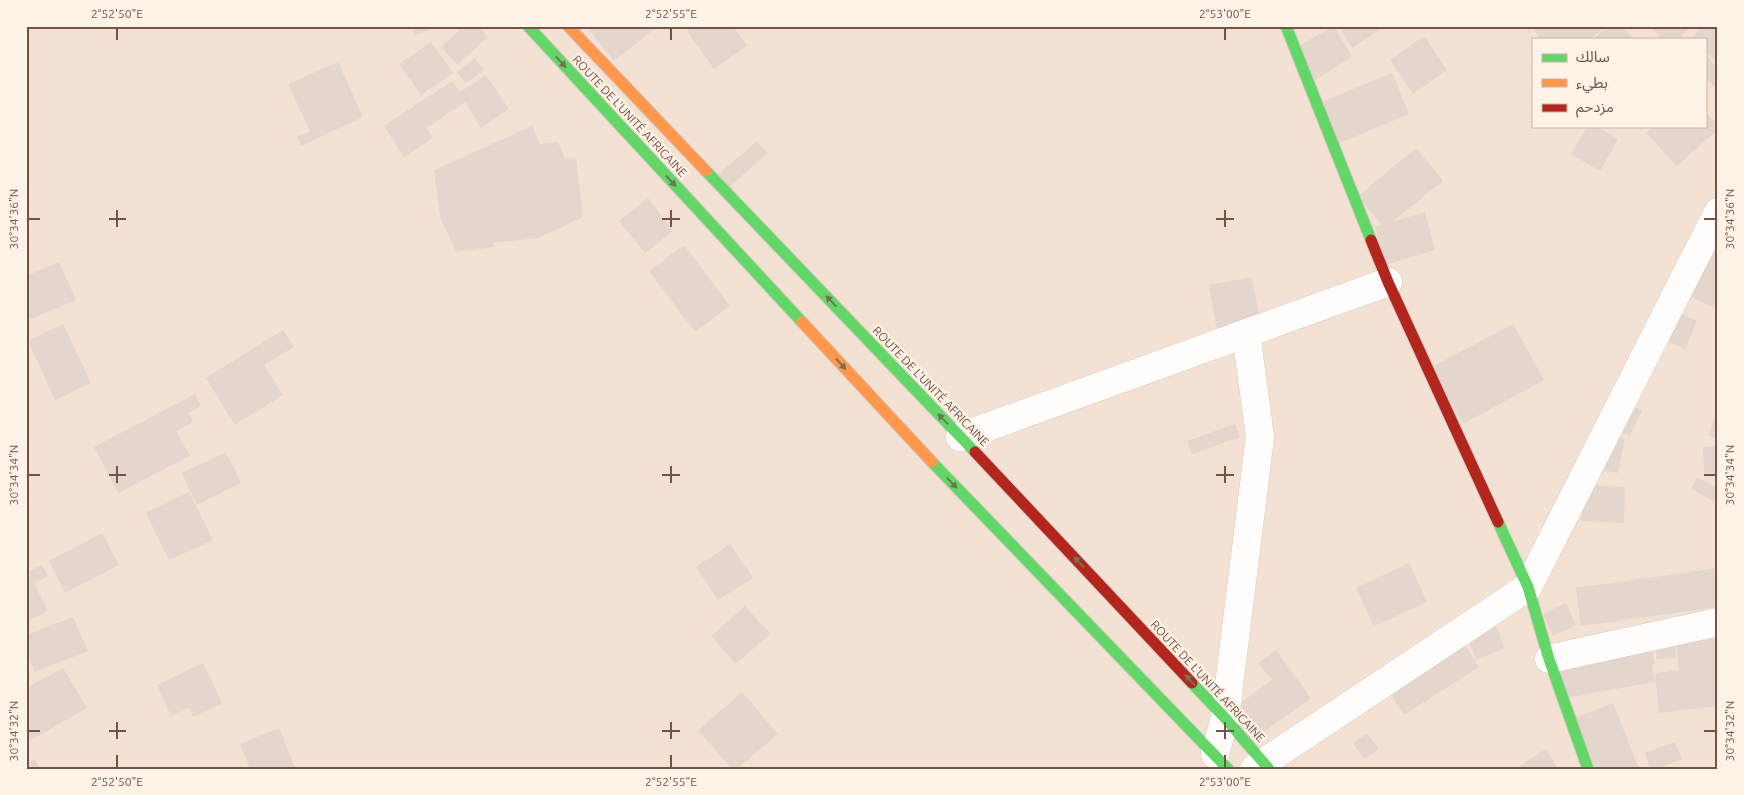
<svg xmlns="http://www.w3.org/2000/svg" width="1744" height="795" viewBox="0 0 1744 795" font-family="Ubuntu,'Noto Sans Arabic',sans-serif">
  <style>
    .residential { fill: #f3e2d4; fill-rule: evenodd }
    .building { fill: #e4d6cd }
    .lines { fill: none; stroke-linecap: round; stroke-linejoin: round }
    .street-casing { stroke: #d8ccc4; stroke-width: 29 }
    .fast-casing { stroke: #d7cac3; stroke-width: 13 }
    .slow-casing { stroke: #d7cac3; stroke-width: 13 }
    .jam-casing { stroke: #d7cac3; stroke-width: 13 }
    .street { stroke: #fefdfb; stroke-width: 28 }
    .fast { stroke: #63d668; stroke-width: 11 }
    .slow { stroke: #ff974d; stroke-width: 11 }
    .jam { stroke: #b3261e; stroke-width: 11 }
    .oneway { fill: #71724e }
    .ticks { fill: none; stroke: #765145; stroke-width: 2 }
    .labels { text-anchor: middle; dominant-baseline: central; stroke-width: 4.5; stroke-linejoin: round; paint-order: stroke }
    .street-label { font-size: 12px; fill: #765145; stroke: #fff3e7 }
    .neatline { fill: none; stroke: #765145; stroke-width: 2 }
    .ticks-label { font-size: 12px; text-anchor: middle; fill: #765145 }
  </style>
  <rect width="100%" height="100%" fill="#f7efe6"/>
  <path class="residential" d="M26,26H1718V769H26ZM1533,39H1705V126H1533Z"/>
  <g class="building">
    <polygon points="411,26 437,26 415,36"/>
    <polygon points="464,26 479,26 488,37 457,65 441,47"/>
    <polygon points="586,26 658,26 614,61"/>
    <polygon points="694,26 733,26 747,46 714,69 687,31"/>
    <polygon points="1334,26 1352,57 1315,80 1295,48"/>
    <polygon points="1339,26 1378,26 1380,30 1352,48"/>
    <polygon points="1531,26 1603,26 1604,28 1590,39 1541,39"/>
    <polygon points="1607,26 1621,26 1634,39 1594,39"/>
    <polygon points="1649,26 1690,26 1679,39 1663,39"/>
    <polygon points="1703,26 1718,26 1718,63 1705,51 1705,39 1691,38"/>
    <polygon points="1424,36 1447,70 1413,94 1390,60"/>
    <polygon points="431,42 453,73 421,95 399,64"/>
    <polygon points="475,58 484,70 466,83 457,72"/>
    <polygon points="1709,58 1718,67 1718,90 1705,78 1705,62"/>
    <polygon points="338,62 363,117 301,146 297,137 310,131 288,84"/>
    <polygon points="1392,73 1409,114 1337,144 1319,103"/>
    <polygon points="486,75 509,109 481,128 465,102 426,128 433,138 404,157 384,126 452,81 460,92"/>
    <polygon points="1705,112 1718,125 1718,129 1677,166 1646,133 1653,126 1705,126"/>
    <polygon points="532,126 540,144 558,142 565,159 576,158 583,217 538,238 493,243 494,247 456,252 440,217 434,170"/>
    <polygon points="1588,126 1596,126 1618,139 1600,171 1571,154"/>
    <polygon points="757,141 768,153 727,189 716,176"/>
    <polygon points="1416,148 1443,181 1392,222 1425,212 1435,250 1386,265 1375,227 1382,225 1358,196"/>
    <polygon points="648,198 673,231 645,253 619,221"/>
    <polygon points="1718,224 1718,310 1681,291"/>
    <polygon points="684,245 730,306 695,332 649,271"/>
    <polygon points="59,262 76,300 26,321 26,276"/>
    <polygon points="1252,277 1260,321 1217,330 1209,285"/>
    <polygon points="1668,307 1697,321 1685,349 1655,335"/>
    <polygon points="63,324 91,383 55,400 28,341"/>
    <polygon points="1513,324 1544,380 1463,424 1432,367"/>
    <polygon points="283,330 294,347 264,365 283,395 235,425 206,378"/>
    <polygon points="195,394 201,406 189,413 193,422 176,431 190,456 118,493 94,447"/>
    <polygon points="1616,398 1642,410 1630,436 1604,424"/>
    <polygon points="1717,406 1718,406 1718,438 1709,436"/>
    <polygon points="1235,424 1240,437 1192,454 1187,441"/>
    <polygon points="1603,435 1625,439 1618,473 1596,469"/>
    <polygon points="1718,446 1718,473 1704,473 1703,447"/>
    <polygon points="226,452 241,483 197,505 182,473"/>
    <polygon points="1697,477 1718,489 1718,503 1691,489"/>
    <polygon points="1583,485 1625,487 1624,523 1581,521"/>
    <polygon points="189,492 213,540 169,560 146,513"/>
    <polygon points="102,533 119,565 65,593 49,561"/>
    <polygon points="730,544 753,578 718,600 696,567"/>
    <polygon points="1409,563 1427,602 1374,626 1356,588"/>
    <polygon points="42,565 48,576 34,583 48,611 26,622 26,573"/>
    <polygon points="1718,568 1718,607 1581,626 1576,588"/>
    <polygon points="1566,603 1576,625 1553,636 1543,614"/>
    <polygon points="745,606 770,634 736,664 711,636"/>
    <polygon points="73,617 88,651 35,672 26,650 26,635"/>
    <polygon points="1494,621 1505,648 1476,660 1465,633"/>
    <polygon points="1718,629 1718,706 1659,713 1655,673 1679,670 1675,634"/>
    <polygon points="1460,638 1479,667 1404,715 1385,686"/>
    <polygon points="1675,641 1676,658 1656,659 1655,642"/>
    <polygon points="1651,643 1655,664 1652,665 1655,682 1565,698 1558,660"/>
    <polygon points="1276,650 1311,698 1257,737 1235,707 1272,680 1258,663"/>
    <polygon points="203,663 222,703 193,717 189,707 171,716 157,685"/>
    <polygon points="63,668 87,708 26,743 26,688"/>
    <polygon points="742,692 778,734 737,769 732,769 698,730"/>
    <polygon points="1613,703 1639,769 1594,769 1574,718"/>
    <polygon points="279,728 295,768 250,769 240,744"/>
    <polygon points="1367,733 1379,749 1364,759 1353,743"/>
    <polygon points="1675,742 1682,759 1657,769 1650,769 1645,753"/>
    <polygon points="1546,749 1558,769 1515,769"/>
    <polygon points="34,759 40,769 26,769 26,765"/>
  </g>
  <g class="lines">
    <defs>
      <g id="street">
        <polyline points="960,437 1388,282"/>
        <polyline points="1549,659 1718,622"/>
        <polyline points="1215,754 1225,718 1260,437 1246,333"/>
        <polyline points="1254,769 1528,587 1718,212"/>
      </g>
      <g id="fast">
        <polyline points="528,26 802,322"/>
        <polyline points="1286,26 1371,240"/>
        <polyline points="706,171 975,452"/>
        <polyline points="932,462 1228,769"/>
        <polyline points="1498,522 1528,587 1549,659 1588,769"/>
        <polyline points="1192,683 1225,718 1269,769"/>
      </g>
      <g id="slow">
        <polyline points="568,26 706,171"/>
        <polyline points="802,322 932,462"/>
      </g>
      <g id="jam">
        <polyline points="1371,240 1388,282 1498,522"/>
        <polyline points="975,452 1192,683"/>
      </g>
    </defs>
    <use href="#street" class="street-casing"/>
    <use href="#fast" class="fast-casing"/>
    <use href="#slow" class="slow-casing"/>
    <use href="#jam" class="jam-casing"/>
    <use href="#street" class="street"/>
    <use href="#fast" class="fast"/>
    <use href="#slow" class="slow"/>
    <use href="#jam" class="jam"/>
  </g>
  <defs><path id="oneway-solid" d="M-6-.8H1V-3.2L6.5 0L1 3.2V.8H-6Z" transform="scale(1.25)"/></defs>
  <g class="oneway">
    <use href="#oneway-solid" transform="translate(561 62) rotate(47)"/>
    <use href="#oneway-solid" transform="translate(671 181) rotate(47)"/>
    <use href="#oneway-solid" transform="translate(831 301) rotate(-134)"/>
    <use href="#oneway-solid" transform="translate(841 364) rotate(47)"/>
    <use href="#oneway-solid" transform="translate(943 419) rotate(-134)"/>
    <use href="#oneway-solid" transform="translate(952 483) rotate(46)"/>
    <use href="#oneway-solid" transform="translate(1079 562) rotate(-133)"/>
    <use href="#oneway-solid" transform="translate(1190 680) rotate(-133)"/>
  </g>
  <path class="ticks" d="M117,28V40M671,28V40M1225,28V40M117,210V227M671,210V227M1225,210V227M28,219H40M109,219H126M662,219H680M1216,219H1234M1704,219H1716M117,466V483M671,466V483M1225,466V483M28,475H40M109,475H126M662,475H680M1216,475H1234M1704,475H1716M117,722V739M671,722V739M1225,722V739M28,731H40M109,731H126M662,731H680M1216,731H1234M1704,731H1716M117,755V768M671,755V768M1225,755V768"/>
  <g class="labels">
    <g class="street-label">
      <text transform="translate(630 116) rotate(47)">ROUTE DE L'UNITÉ AFRICAINE</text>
      <text transform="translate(931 386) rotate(46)">ROUTE DE L'UNITÉ AFRICAINE</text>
      <text transform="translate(1208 681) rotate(47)">ROUTE DE L'UNITÉ AFRICAINE</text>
    </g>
  </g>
  <rect width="1744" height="795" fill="none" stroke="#fff3e7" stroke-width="55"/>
  <rect x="1532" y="38" width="175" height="90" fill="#fff3e7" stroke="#c8b2a6"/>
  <rect x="1542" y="54" width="25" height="8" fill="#63d668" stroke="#c8b2a6"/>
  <text x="1576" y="62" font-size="15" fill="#765145">سالك</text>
  <rect x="1542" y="79" width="25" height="8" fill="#ff974d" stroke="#c8b2a6"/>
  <text x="1576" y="88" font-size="15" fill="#765145">بطيء</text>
  <rect x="1542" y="104" width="25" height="8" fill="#b3261e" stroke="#c8b2a6"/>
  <text x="1576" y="112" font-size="15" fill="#765145">مزدحم</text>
  <rect x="28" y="28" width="1688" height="740" class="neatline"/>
  <g class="ticks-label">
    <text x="117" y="18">2°52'50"E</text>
    <text x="671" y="18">2°52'55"E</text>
    <text x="1225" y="18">2°53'00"E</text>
    <text transform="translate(14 219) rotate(-90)" y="4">30°34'36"N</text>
    <text transform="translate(1730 219) rotate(-90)" y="4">30°34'36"N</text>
    <text transform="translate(14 475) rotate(-90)" y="4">30°34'34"N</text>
    <text transform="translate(1730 475) rotate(-90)" y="4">30°34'34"N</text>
    <text transform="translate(14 731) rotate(-90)" y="4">30°34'32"N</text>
    <text transform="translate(1730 731) rotate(-90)" y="4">30°34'32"N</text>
    <text x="117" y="786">2°52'50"E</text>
    <text x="671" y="786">2°52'55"E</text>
    <text x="1225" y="786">2°53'00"E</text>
  </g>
</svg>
